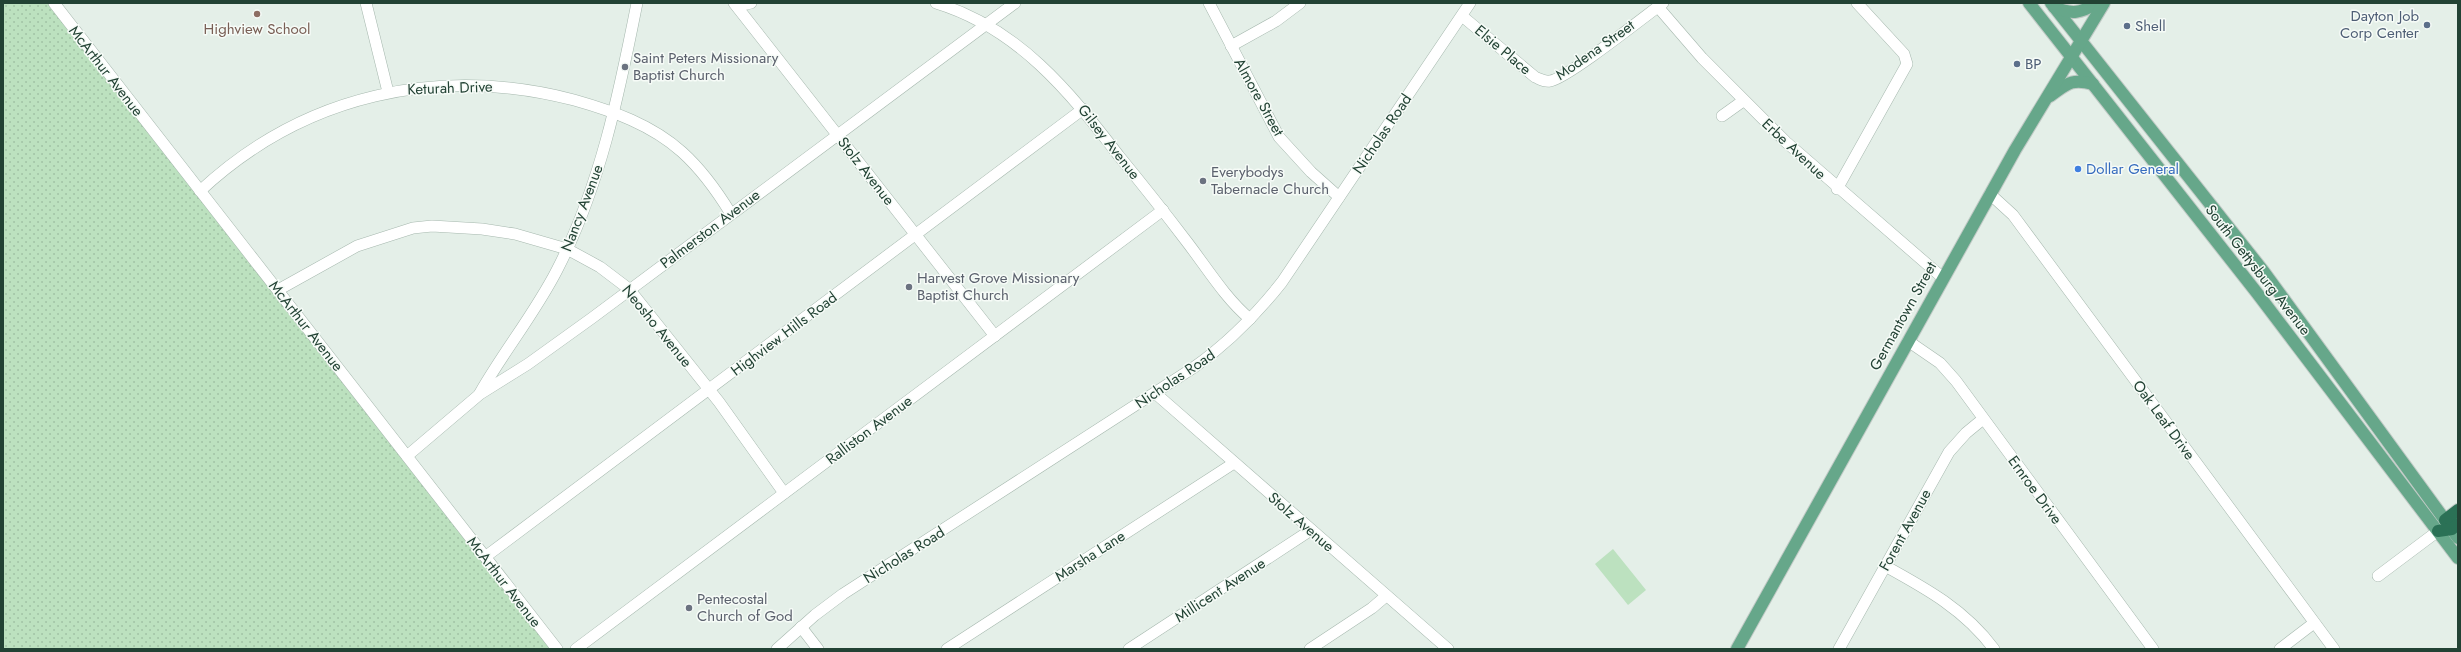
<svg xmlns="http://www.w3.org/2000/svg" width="2461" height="652" viewBox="0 0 2461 652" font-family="Jost,sans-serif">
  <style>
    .grass { fill: url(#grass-dots) }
    .pitch { fill: #bce1bf }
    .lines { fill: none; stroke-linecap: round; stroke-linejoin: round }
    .minor-casing { stroke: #a6b8ae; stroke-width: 12 }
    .major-casing { stroke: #c1cac6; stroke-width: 14 }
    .highway-casing { stroke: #c1cac6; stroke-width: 14 }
    .minor { stroke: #fff; stroke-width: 11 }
    .major { stroke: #66a78a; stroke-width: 12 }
    .highway { stroke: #2b7156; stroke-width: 12 }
    .education-dot { fill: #8d6e63; stroke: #f6fbf7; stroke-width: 1.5 }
    .service-dot { fill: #5c6f8a; stroke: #f6fbf7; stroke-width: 1.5 }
    .worship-dot { fill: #6b7280; stroke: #f6fbf7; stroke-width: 1.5 }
    .shop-dot { fill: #3f7fe0; stroke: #f6fbf7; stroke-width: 1.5 }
    .labels { text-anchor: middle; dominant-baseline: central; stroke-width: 3; stroke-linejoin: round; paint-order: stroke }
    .service-label { font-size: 15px; fill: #4e5e75; stroke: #f6fbf7; text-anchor: start }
    .education-label { font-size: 15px; fill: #785e54; stroke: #f6fbf7 }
    .street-label { font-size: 15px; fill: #224234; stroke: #f6fbf7 }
    .worship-label { font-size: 15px; fill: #5b616d; stroke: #f6fbf7; text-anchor: start }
    .shop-label { font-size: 15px; fill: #366cbe; stroke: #f6fbf7; text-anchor: start }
  </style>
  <defs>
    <pattern id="grass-dots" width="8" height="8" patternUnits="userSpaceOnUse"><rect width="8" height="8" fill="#bce1bf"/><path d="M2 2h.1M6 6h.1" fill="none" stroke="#a1c2a5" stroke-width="1.8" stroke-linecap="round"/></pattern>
  </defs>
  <rect width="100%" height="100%" fill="#e4efe8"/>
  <polygon class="grass" points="3,3 54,3 557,649 3,649"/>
  <polygon class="pitch" points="1613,549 1646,590 1628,605 1595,564"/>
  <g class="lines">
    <defs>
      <g id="minor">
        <polyline points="54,3 557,649"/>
        <polyline points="366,3 388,92"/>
        <polyline points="734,3 995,336"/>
        <path d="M936,3C1018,28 1069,91 1119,156C1142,184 1165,213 1187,242C1207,268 1225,298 1250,319"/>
        <polyline points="1209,3 1279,137 1311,172 1339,197"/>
        <polyline points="737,6 751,3"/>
        <polyline points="1658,7 1702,58 1786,142 1943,278"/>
        <path d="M1462,16L1535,77C1540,79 1544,82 1550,81C1566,79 1644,17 1663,3"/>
        <polyline points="1231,46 1276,21 1300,3"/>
        <polyline points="1722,116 1743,101"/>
        <polyline points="1837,189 1907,64 1904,54 1857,3"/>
        <path d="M200,191C304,94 439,65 574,100C613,111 652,125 682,152C702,170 717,191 731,214"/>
        <polyline points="1990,194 2013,215 2334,649"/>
        <polyline points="278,290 357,246 413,228 432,226 482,229 515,234 567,249 600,267 629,289 719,402 784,493"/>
        <polyline points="1908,341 1940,363 1956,381 2153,649"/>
        <path d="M480,393C504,351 535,313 557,270C600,187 619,94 637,3"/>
        <polyline points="1155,393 1448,649"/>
        <polyline points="407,456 480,394 528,364 592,318 1015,3"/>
        <polyline points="485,557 1083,109"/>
        <path d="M1885,566C1927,589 1965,610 1994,649"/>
        <polyline points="2378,576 2438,531"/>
        <polyline points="801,627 818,649"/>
        <polyline points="576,649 1163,210"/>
        <path d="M777,649L815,615L843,594L1193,368C1227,344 1256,315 1282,282L1470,3"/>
        <polyline points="947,649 1234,463"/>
        <polyline points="1129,649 1311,530"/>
        <polyline points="1310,649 1372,608 1386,596"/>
        <polyline points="1839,649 1949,452 1966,433 1983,419"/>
        <polyline points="2280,649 2314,623"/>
      </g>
      <g id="major">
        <polyline points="2029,3 2257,293 2458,558"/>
        <polyline points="2051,3 2264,272 2458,538"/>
        <path d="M2054,7C2072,15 2081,13 2097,3"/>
        <path d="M2050,96C2067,84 2071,78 2093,84"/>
        <polyline points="1737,649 2015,150 2104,3"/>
      </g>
      <g id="highway">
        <polyline points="2445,520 2458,510"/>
        <polyline points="2438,531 2452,529 2458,524"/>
      </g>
    </defs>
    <use href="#minor" class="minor-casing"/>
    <use href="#major" class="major-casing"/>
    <use href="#highway" class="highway-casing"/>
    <use href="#minor" class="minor"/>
    <use href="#major" class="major"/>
    <use href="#highway" class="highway"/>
  </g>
  <circle class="education-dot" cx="257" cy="14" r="4"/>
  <g class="service-dot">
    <circle cx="2427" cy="25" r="4"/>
    <circle cx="2127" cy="26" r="4"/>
    <circle cx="2017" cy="64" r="4"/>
  </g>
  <g class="worship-dot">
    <circle cx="625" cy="67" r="4"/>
    <circle cx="1203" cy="181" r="4"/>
    <circle cx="909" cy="287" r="4"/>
    <circle cx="689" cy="608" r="4"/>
  </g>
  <circle class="shop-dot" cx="2078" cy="169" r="4"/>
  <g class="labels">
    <g class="service-label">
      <text x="2419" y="16" text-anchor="end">Dayton Job<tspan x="2419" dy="17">Corp Center</tspan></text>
      <text x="2135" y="26">Shell</text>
      <text x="2025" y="64">BP</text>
    </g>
    <g class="education-label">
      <text x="257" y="29">Highview School</text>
    </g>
    <g class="street-label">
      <text transform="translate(1503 50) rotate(40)">Elsie Place</text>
      <text transform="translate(1595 50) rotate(-35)">Modena Street</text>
      <text transform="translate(106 71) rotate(52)">McArthur Avenue</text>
      <text transform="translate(450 88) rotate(-2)">Keturah Drive</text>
      <text transform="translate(1259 97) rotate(61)">Almore Street</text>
      <text transform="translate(1382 134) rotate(-56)">Nicholas Road</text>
      <text transform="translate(1109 142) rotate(52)">Gilsey Avenue</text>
      <text transform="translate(1794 149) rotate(43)">Erbe Avenue</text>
      <text transform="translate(866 171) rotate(52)">Stolz Avenue</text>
      <text transform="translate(582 208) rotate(-69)">Nancy Avenue</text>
      <text transform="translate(710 229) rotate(-37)">Palmerston Avenue</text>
      <text transform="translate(2258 270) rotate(52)">South Gettysburg Avenue</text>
      <text transform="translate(1903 316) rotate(-61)">Germantown Street</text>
      <text transform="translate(306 326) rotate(52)">McArthur Avenue</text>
      <text transform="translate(657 326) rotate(51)">Neosho Avenue</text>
      <text transform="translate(784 334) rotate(-37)">Highview Hills Road</text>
      <text transform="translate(1175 379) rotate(-34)">Nicholas Road</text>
      <text transform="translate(2164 420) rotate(54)">Oak Leaf Drive</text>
      <text transform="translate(869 430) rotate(-37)">Ralliston Avenue</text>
      <text transform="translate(2035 490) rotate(54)">Ernroe Drive</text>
      <text transform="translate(1301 522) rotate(41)">Stolz Avenue</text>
      <text transform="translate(1905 530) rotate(-61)">Forent Avenue</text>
      <text transform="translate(904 555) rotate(-32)">Nicholas Road</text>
      <text transform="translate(1090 556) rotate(-33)">Marsha Lane</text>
      <text transform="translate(504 582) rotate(52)">McArthur Avenue</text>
      <text transform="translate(1220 590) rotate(-33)">Millicent Avenue</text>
    </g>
    <g class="worship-label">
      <text x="633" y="58">Saint Peters Missionary<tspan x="633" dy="17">Baptist Church</tspan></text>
      <text x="1211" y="172">Everybodys<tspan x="1211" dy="17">Tabernacle Church</tspan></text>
      <text x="917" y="278">Harvest Grove Missionary<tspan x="917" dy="17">Baptist Church</tspan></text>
      <text x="697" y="599">Pentecostal<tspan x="697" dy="17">Church of God</tspan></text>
    </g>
    <g class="shop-label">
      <text x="2086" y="169">Dollar General</text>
    </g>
  </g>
  <rect width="2461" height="652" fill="none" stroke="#224234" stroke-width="8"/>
</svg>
